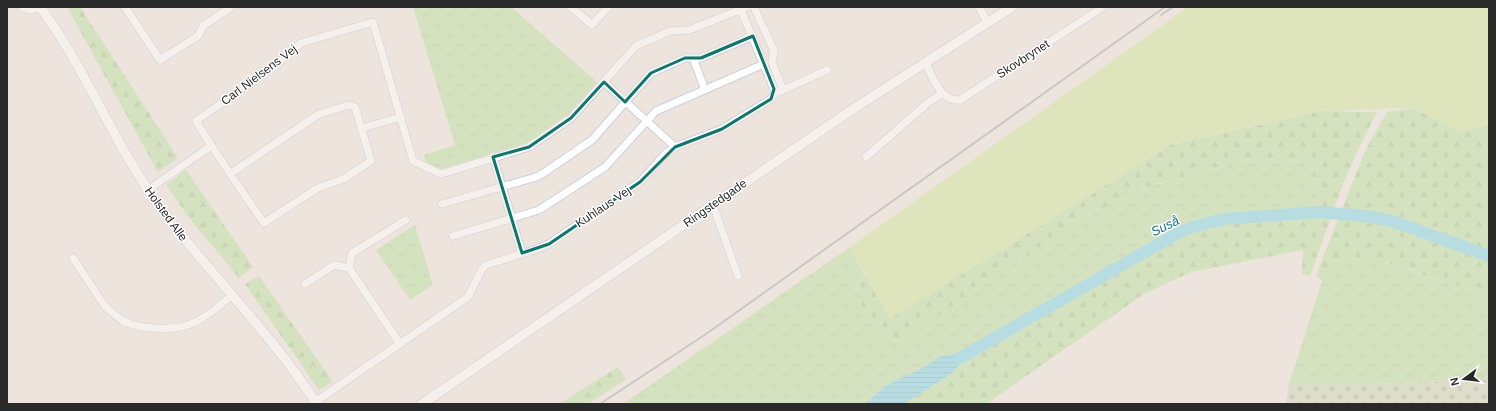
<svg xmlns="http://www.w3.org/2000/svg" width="1496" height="411" viewBox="0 0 1496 411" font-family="Arial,sans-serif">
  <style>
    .grass { fill: url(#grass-tufts) }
    .forest { fill: url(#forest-firs) }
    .cemetery { fill: url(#cemetery-stones) }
    .pitch { fill: #cce798 }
    .water { fill: url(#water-rules) }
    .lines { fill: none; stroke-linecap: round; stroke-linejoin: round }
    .river { stroke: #75d5e9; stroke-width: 12 }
    .minor-casing { stroke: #cbd0db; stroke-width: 9 }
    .tertiary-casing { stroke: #cbd0db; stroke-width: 11 }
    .minor { stroke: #fff; stroke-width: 7 }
    .tertiary { stroke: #fff; stroke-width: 9 }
    .rail { stroke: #a0a5b4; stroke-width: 2 }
    .marked { fill: none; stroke: #0f766e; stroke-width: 3; stroke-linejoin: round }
    .labels { text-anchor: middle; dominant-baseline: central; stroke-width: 3; stroke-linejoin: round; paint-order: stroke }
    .street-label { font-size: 12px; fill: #2a2a2a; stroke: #fff }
    .water-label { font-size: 13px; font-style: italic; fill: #137495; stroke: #fff }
  </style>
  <defs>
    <pattern id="grass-tufts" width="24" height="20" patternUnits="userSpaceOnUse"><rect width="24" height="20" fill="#b9e09c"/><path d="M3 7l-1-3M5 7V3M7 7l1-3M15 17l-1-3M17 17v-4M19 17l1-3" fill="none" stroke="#9fc087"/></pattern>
    <pattern id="forest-firs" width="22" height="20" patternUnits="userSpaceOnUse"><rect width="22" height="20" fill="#b9e09c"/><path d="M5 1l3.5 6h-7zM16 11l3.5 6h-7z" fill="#9fc087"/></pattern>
    <pattern id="cemetery-stones" width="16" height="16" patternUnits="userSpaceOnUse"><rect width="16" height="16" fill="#c7d5b5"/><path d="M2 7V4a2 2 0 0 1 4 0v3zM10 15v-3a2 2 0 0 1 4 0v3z" fill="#abb79c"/></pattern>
    <pattern id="water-rules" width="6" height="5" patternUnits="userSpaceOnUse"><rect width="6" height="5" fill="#75d5e9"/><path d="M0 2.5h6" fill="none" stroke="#65b7c8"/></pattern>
  </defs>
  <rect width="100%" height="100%" fill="#ece4dd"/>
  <g class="grass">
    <polygon points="413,7 511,7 598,83 571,115 525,145 441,170 426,163 424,155 455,145"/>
    <polygon points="1254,158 1311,163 1320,212 1224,219 1186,229 974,350 941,356 920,369 886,385 864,404 623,404 850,247 857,261 861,304 1080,220 1150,186"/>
    <polygon points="415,225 433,285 410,300 376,250"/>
    <polygon points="1344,256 1389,264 1474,291 1489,300 1489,380 1369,384 1289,384 1322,281"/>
  </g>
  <g class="forest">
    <polygon points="67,7 80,7 178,158 158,172"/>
    <polygon points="1414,108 1462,133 1489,124 1489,300 1474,291 1389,264 1344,256 1322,281 1316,275 1364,153 1387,112"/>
    <polygon points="1320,111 1377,112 1356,154 1341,189 1310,276 1302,274 1303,250 1191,272 1144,294 986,404 904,404 951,374 974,350 1186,229 1224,219 1320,212 1311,163 1254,158 1150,186 1080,220 900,342 878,335 861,304 857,261 890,319 1170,145"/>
    <polygon points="186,170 253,267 239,278 190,219 166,185"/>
    <polygon points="259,276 333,382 319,390 245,284"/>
    <polygon points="618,367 626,379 588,404 559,404"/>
  </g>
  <polygon class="cemetery" points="1489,380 1489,404 1286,404 1289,384 1369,384"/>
  <polygon class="pitch" points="1188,7 1489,7 1489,124 1462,133 1414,108 1320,111 1170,145 890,319 850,247"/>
  <polygon class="water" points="974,350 951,374 904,404 864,404 886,385 920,369 941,356"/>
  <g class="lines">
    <polyline class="river" points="960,358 1173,236 1186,229 1224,219 1320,212 1364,216 1392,221 1489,256"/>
    <defs>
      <g id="minor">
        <polyline points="125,7 160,60 198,36 203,26 231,7"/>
        <polyline points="571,7 592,25 608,7"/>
        <polyline points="754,7 774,51 772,62 783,90"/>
        <polyline points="979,7 987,22"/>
        <polyline points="693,58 705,90"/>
        <path d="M925,62C933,77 940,102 960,100L1103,7"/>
        <polyline points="604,82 675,147"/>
        <polyline points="779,92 827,70"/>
        <polyline points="362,128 401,117"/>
        <polyline points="493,157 522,253"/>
        <polyline points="866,157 930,101 942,94"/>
        <path d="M230,174L319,114L349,105L355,107L371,161L345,178L316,189L264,223C241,190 217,156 196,121L277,64L301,43L373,22L413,161L441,174L529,147L571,118L636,46L670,31L689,30L747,7"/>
        <polyline points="148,190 211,146"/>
        <polyline points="442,204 536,177 542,174 592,140 651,73 685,58 701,58 753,36"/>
        <polyline points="713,205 738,276"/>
        <polyline points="453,236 539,210 605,167 656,111 764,64"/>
        <path d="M73,258L104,305C110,311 116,316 123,321C141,330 175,331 193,323C207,317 220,305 231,296"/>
        <polyline points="305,284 334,265 349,268"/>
        <polyline points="400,344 349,268 352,253 406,220"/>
        <polyline points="315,402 468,297 482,269 486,265 537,249 549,244 640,182 666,153 675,147 722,129 771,99 775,93 774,89 741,10"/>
      </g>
      <g id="tertiary">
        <polyline points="23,7 30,9 38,7"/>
        <path d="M40,7C83,64 108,131 148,190C189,250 241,302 285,359C296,374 307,389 317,404"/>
        <polyline points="422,404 850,111 1012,7"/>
      </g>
    </defs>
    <use href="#minor" class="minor-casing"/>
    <use href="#tertiary" class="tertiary-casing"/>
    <use href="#minor" class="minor"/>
    <use href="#tertiary" class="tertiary"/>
    <g class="rail">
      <polyline points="1161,15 1173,7"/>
      <polyline points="600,404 706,334 1165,7"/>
    </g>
  </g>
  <path d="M0 0H1496V411H0ZM753,36L774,89L771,99L722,129L675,147L640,182L549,244L522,253L493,157L529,147L571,118L604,82L625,102L651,73L685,58H701Z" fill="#ece4dd" fill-opacity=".55" fill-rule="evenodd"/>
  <path class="marked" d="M753,36L774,89L771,99L722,129L675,147L640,182L549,244L522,253L493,157L529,147L571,118L604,82L625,102L651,73L685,58H701Z"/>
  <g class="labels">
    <g class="street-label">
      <text transform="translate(1023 59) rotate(-33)">Skovbrynet</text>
      <text transform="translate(259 75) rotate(-37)">Carl Nielsens Vej</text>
      <text transform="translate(715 203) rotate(-35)">Ringstedgade</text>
      <text transform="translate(603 207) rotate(-34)">Kuhlaus Vej</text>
      <text transform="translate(166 214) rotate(54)">Holsted Alle</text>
    </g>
    <g class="water-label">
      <text transform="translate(1165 226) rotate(-26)">Suså</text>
    </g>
  </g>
  <rect width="1496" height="411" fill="none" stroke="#2a2a2a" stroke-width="16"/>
  <g transform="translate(1464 379) rotate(255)" stroke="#ffffff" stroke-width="3" paint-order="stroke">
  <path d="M0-3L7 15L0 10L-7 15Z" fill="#2a2a2a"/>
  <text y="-6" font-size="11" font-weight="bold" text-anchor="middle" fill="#2a2a2a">N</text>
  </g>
</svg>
